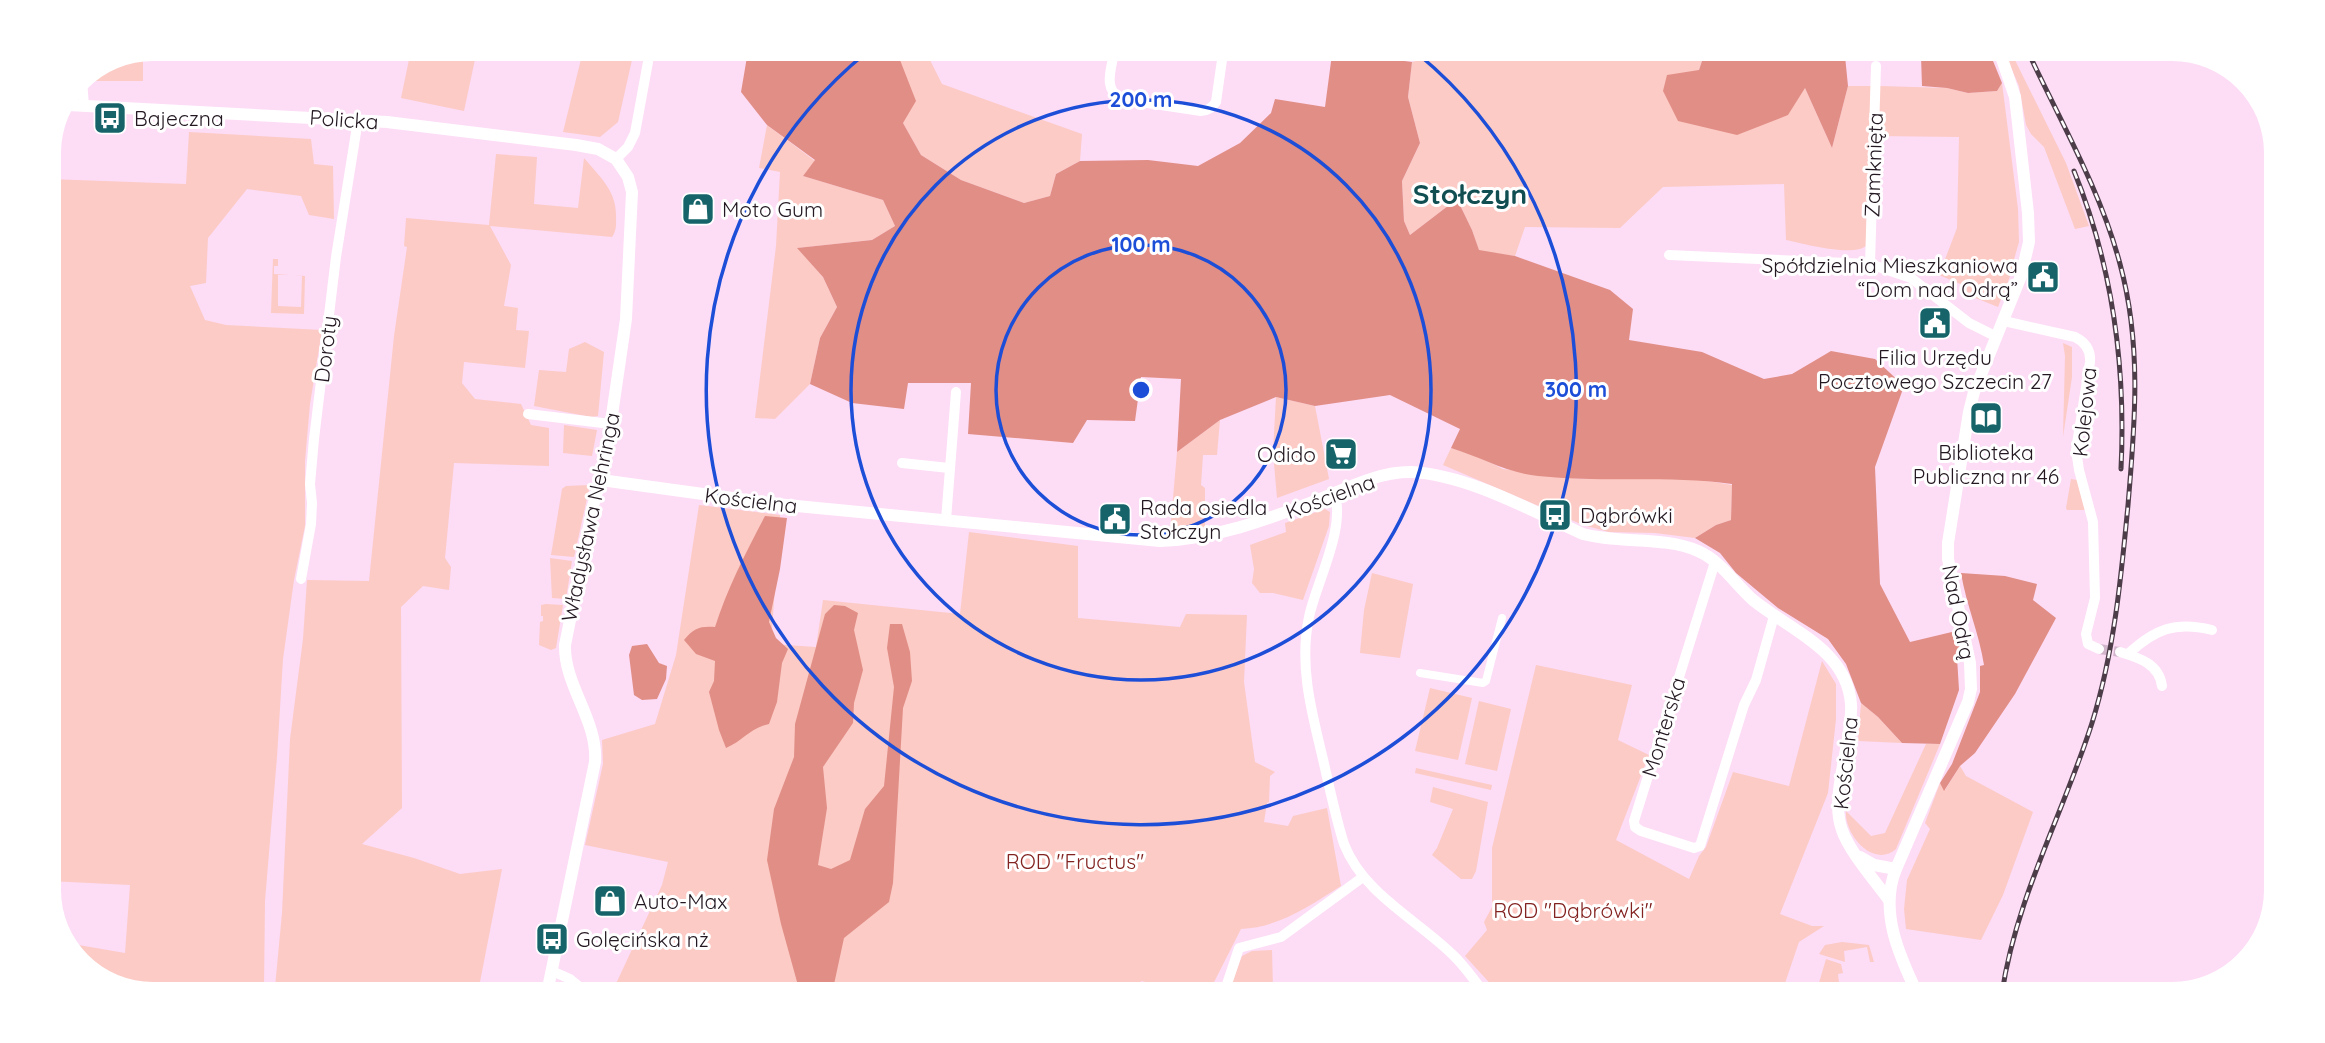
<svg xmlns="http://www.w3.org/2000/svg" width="2325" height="1043" viewBox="0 0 2325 1043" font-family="Quicksand,sans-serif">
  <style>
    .green { fill: #fccbc5 }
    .forest { fill: #e18e86 }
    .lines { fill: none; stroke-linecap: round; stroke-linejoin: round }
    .minor-tunnel { stroke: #d1b5cb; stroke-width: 10; stroke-dasharray: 10 5; stroke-linecap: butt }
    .pedestrian { stroke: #fff; stroke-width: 8 }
    .minor { stroke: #fff; stroke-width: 10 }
    .tertiary { stroke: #fff; stroke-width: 12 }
    .rail-casing { stroke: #4c3d49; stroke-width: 5 }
    .rail { stroke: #fff; stroke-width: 2.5; stroke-dasharray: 8; stroke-linecap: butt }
    .ring { fill: none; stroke: #1d4ed8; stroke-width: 3.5 }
    .labels { text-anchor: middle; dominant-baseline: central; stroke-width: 6; stroke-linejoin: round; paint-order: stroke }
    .poi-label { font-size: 21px; fill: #231821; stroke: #fff; text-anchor: start }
    .street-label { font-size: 21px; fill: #231821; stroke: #fff }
    .park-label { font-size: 21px; fill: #832321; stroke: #fff }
    .district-label { font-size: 28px; font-weight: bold; fill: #104e52; stroke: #fff }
    .centre { fill: #1d4ed8; stroke: #fff; stroke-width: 3.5 }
    .ring-label { font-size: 21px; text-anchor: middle; font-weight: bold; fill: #1d4ed8; stroke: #fff; stroke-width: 6; stroke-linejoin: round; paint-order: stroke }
  </style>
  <rect width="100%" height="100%" fill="#fddcf6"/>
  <g class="green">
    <polygon points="411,50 477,50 464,111 401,98"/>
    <polygon points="583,51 634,51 618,122 600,137 563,132"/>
    <polygon points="888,52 926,52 942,84 1082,134 1080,161 1056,174 1050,196 1024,203 961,180 921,155 903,123 900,61"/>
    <polygon points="143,53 143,81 94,81 94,73"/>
    <path d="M1429,54L1704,55L1699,70L1805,88L1832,148L1848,86H1871L1866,246C1852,257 1805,244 1786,240L1784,184L1663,187L1620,228L1525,227L1515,256L1479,251L1472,230L1457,199L1410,235L1404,221L1402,181L1420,143L1408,97L1412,62L1429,58Z"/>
    <polygon points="2006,56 2013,56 2066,163 2089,226 2075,229 2044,147 2031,134 2026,125 2019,86"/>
    <polygon points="2002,83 2018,209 2019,242 2013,263 2014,266 1998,307 1963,293 1965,286 1939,275 1957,228 1959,137 1877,136 1880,86 1947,88 1968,93 1997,91"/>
    <polygon points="767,125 815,161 803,176 883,200 895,226 872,240 798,248 823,277 837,307 820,338 810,384 775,419 755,418 776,246 780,172 759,168"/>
    <polygon points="189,132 311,139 314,164 333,166 334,219 309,215 301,196 247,189 208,238 206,283 190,286 205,320 226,325 322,330 310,404 305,461 305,526 294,580 283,659 277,757 265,901 264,986 113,986 70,953 67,943 125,953 130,885 49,881 49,179 186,184"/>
    <path d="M496,154L537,157L534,204L578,208L584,158C599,176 616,190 616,215C616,223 617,230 612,237L490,226L511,265L504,306L518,308L516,330L529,331L525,368L464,362L462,383L475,399L521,404L531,425L549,428V466L454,463L445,558L451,567L449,590L423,586L401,607L402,808L362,844L414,858L460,874L502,869L479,987H275L282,913L290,739L303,639L307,580L369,581L394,336L407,247L404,246L406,218L489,225Z"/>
    <polygon points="273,259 278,259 278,266 274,266 274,274 289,275 278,275 278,306 301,307 302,276 293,275 305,276 304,314 271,313"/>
    <polygon points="585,342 604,352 598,416 591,417 534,406 539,370 566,372 569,349"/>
    <polygon points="2063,343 2072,347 2072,377 2063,437 2065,356"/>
    <polygon points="1276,397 1315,406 1329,479 1277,498 1273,452"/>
    <polygon points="1220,420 1217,455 1203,455 1201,485 1205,488 1205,527 1170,532 1177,452"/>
    <polygon points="564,425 597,430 592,456 563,453"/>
    <polygon points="1451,448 1477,456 1503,469 1581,479 1696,479 1732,485 1731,520 1716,525 1695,538 1655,533 1609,532 1583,525 1443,465"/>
    <polygon points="2071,479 2077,480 2085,510 2067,510 2066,508"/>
    <polygon points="590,485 574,557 551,555 562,489 566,486"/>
    <path d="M699,505L780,515L771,644L816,647L823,600L960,614L969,532L1078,546V618L1180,627L1186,614L1247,615L1244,682L1255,762L1275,772L1270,776L1269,802L1267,803L1264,822L1288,826L1293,816L1327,808L1341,886C1309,906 1280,927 1241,929L1210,990H1182L1141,981L1140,990L614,988L662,885L668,862L585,845L603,764L602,740L655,724L676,655Z"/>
    <polygon points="1325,509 1330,512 1329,526 1303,600 1273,593 1260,593 1252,583 1254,569 1250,545 1286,532 1285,523"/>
    <polygon points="550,558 572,561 566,599 552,598"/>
    <polygon points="1372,573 1413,584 1400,658 1360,653 1364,610"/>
    <polygon points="546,604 563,605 556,648 551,650 539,645 540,622 543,621 543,616 541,616 541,605"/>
    <polygon points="1822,661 1836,684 1836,719 1828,793 1780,914 1812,926 1824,926 1799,942 1782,992 1497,991 1465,956 1487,930 1484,922 1492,907 1492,848 1536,665 1632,685 1618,740 1649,755 1616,840 1689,879 1699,856 1706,847 1733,772 1789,786"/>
    <polygon points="1430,688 1472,698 1458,760 1415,751"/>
    <polygon points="1479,701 1511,709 1497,771 1465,764"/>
    <polygon points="1861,703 1878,717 1902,743 1858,741"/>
    <path d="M1926,744H1940L1896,849C1873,869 1844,834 1846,811L1871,836L1885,833Z"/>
    <polygon points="1960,766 1966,776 2033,812 2003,895 1981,940 1906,929 1904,909 1907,880 1930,829 1925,823 1940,783 1945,790"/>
    <polygon points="1416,768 1492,785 1491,790 1415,773"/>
    <polygon points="1433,787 1488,802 1476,871 1472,879 1461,879 1432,855 1437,848 1453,809 1430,802"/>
    <polygon points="1842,942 1869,945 1874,962 1870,962 1867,947 1844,951 1845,962 1819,954 1825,945"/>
    <polygon points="1272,950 1273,990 1229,990 1242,956 1252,951"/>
    <polygon points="1826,959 1841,964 1843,973 1838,974 1839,983 1832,985 1833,993 1816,993"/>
  </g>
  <g class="forest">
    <path d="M748,51L888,52L900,60L916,101L903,123L921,155L961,180L1024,203L1050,196L1056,174L1080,161L1148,160L1198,166L1240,143L1271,113L1275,99L1325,107L1332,54H1352L1412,62L1408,97L1420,143L1402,181L1404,221L1410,235L1457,199L1472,230L1479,250L1515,256L1610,290L1633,309L1629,340L1702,352L1764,379L1792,374L1831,351L1875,359L1904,386L1875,467L1880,584L1910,642L1956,631L1961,655L1957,657L1959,690L1940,744L1902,743L1878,717L1861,703L1846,664L1828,639L1778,608L1736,573L1720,553L1695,538L1716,525L1731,520L1732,484C1668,475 1603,483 1538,476C1507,473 1481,457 1451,448L1460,429L1390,395L1315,406L1276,397L1220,420L1177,452L1181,379L1141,377L1135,421L1087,420L1073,443L968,434L971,383H908L904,409L852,403L810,384L820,338L837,307L823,277L797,248L872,240L895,226L883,200L803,176L815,160L767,125L741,92Z"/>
    <polygon points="1704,55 1845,56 1848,86 1832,148 1805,88 1788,115 1737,135 1678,121 1663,91 1667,75 1699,70"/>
    <polygon points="1921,56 1991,56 2002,83 1997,91 1968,93 1947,88 1922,86"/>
    <path d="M765,516L787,518L780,569L769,622L776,638L788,649L782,663L777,702L769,724C750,728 743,741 726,748L719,730L709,692L714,681L715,661L696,654L684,640C694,628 700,626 715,627C727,589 746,552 765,516Z"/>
    <path d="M1961,573L2005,576L2037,584L2033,600L2056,618L2015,694L1975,753L1960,766L1944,791L1940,783L1952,764L1980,692V666L1984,665C1979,633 1966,604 1961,573Z"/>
    <polygon points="834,605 845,606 858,613 854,630 863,670 854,703 853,723 823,767 827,808 818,865 831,869 850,860 865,809 884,786 894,687 887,648 890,624 902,624 910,652 912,681 903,708 893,883 889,902 844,938 833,989 799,989 781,924 767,860 774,809 794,757 795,724 825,614"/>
    <polygon points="647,644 659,663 667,666 666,679 657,699 642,700 634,695 629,655 632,646"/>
  </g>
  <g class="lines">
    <polyline class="minor-tunnel" points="2099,649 2120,652"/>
    <polyline class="pedestrian" points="1420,673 1483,683 1486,681 1502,618"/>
    <g class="minor">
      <path d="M1114,53C1111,70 1103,89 1121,99L1201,111C1208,111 1212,108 1216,102L1223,53"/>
      <polyline points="82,79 84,106"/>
      <polyline points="616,159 628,147 635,133 650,51"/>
      <polyline points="1669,255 1870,264 1911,278 1969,323 1997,337"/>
      <polyline points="1870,264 1876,66"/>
      <path d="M2004,321L2075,337C2085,342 2091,350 2090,362L2076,450L2079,470L2093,522L2095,598L2086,634L2088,644L2099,649"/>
      <polyline points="528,414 611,424"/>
      <polyline points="902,463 949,468"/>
      <path d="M1334,493C1347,526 1316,583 1309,617C1299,664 1311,710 1322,755C1329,785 1335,815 1344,844C1363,893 1416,919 1452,954C1464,965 1473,979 1483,991"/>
      <polyline points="946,520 956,392"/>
      <polyline points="1715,562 1634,821 1635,827 1641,831 1694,848 1700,846 1744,705 1756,680 1774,616"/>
      <polyline points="301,579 311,524 312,503 310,484 314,439 336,257 358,120"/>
      <path d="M2120,652C2140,658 2159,664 2162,686"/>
      <path d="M2128,654C2155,629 2175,621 2212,630"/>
      <polyline points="552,971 570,979 581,988"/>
      <polyline points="1225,990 1239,948 1281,937 1363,877"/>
    </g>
    <g class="tertiary">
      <path d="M68,105L387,122L576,145L598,149L616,159L628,177L632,192L626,319L605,463L593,506L565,645C564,686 598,720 595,762L548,988"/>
      <path d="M601,480L776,504L1160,541C1214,539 1266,520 1315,501C1346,489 1379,471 1412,472C1468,475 1532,511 1583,534C1620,544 1664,536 1698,551C1721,561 1735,584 1753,600C1790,630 1847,650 1851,704C1853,743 1829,795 1842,830C1849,851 1875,881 1889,900"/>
      <polyline points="1860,857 1874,865 1896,869"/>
      <path d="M1917,993C1899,955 1879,911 1896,869L1968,702L1971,689L1970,663L1948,559V543L1969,412L1974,392L2021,276L2029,242L2028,213L2015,97L2001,56"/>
    </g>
    <defs>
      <g id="rail">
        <path d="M2074,171C2113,267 2126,366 2121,469"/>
        <path d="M2002,993C2016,898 2063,814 2092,723C2114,652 2121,579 2128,505C2135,424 2142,345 2120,264C2101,192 2062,124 2030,56"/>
      </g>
    </defs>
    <use href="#rail" class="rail-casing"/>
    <use href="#rail" class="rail"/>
  </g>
  <g class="ring">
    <circle cx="1141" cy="390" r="145"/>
    <circle cx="1141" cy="390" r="290"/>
    <path d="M1418 54A435 435 0 1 1 867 52"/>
  </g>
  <defs>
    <symbol id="bus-square" viewBox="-11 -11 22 22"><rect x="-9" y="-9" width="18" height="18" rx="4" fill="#16646a" stroke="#fff"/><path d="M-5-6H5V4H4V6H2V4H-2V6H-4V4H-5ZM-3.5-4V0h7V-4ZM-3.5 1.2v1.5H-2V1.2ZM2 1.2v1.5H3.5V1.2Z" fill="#fff"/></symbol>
    <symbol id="shop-square" viewBox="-11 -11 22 22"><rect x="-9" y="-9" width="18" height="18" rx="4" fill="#16646a" stroke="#fff"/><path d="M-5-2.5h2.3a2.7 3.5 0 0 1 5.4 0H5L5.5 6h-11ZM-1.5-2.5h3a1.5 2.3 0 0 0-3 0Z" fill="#fff"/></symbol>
    <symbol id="civic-square" viewBox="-11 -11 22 22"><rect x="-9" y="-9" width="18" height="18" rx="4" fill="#16646a" stroke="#fff"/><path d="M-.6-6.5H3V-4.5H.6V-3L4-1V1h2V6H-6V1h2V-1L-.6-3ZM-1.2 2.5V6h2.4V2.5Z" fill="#fff"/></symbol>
    <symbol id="library-square" viewBox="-11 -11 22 22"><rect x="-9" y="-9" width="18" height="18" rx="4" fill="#16646a" stroke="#fff"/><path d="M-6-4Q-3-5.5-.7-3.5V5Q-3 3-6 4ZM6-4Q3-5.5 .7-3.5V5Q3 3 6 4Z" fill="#fff"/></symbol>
    <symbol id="supermarket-square" viewBox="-11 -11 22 22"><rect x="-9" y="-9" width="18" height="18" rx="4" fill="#16646a" stroke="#fff"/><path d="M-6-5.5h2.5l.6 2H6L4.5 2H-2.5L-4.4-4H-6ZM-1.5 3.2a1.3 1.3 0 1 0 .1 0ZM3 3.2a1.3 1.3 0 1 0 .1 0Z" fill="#fff"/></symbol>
  </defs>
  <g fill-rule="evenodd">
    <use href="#bus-square" x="91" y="99" width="38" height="38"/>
    <use href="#shop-square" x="679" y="190" width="38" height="38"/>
    <use href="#civic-square" x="2024" y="258" width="38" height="38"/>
    <use href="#civic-square" x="1916" y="304" width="38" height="38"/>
    <use href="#library-square" x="1967" y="399" width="38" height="38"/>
    <use href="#supermarket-square" x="1322" y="435" width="38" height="38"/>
    <use href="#bus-square" x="1536" y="496" width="38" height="38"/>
    <use href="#civic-square" x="1096" y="500" width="38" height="38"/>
    <use href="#shop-square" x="591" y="882" width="38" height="38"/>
    <use href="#bus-square" x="533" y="920" width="38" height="38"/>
  </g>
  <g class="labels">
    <g class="poi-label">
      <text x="134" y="118">Bajeczna</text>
      <text x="722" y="209">Moto Gum</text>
      <text x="2018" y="265" text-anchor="end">Spółdzielnia Mieszkaniowa<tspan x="2018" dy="24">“Dom nad Odrą”</tspan></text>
      <text x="1935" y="357" text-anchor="middle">Filia Urzędu<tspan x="1935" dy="24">Pocztowego Szczecin 27</tspan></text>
      <text x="1986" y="452" text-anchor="middle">Biblioteka<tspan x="1986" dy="24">Publiczna nr 46</tspan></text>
      <text x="1316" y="454" text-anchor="end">Odido</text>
      <text x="1140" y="507">Rada osiedla<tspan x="1140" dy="24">Stołczyn</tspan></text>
      <text x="1580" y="515">Dąbrówki</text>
      <text x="634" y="901">Auto-Max</text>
      <text x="576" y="939">Golęcińska nż</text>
    </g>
    <g class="street-label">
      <text transform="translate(344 119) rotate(4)">Policka</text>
      <text transform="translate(1873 165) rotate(-88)">Zamknięta</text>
      <text transform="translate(325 349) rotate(-83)">Doroty</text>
      <text transform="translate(2084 412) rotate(-84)">Kolejowa</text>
      <text transform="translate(1330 496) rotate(-20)">Kościelna</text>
      <text transform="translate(751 500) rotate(7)">Kościelna</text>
      <text transform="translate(590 517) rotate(-78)">Władysława Nehringa</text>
      <text transform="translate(1959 612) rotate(79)">Nad Odrą</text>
      <text transform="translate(1663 727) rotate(-73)">Monterska</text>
      <text transform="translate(1845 763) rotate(-84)">Kościelna</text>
    </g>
    <g class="park-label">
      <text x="1075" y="861">ROD "Fructus"</text>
      <text x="1573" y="910">ROD "Dąbrówki"</text>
    </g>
    <g class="district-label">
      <text x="1470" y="193">Stołczyn</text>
    </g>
  </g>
  <path d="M0 0H2325V1043H0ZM153 61H2172A92 92 0 0 1 2264 153V890A92 92 0 0 1 2172 982H153A92 92 0 0 1 61 890V153A92 92 0 0 1 153 61Z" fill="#fff" fill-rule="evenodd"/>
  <circle cx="1141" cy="390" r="10" class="centre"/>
  <g class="ring-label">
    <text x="1141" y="107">200 m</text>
    <text x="1141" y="252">100 m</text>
    <text x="1576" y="397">300 m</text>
  </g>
</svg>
